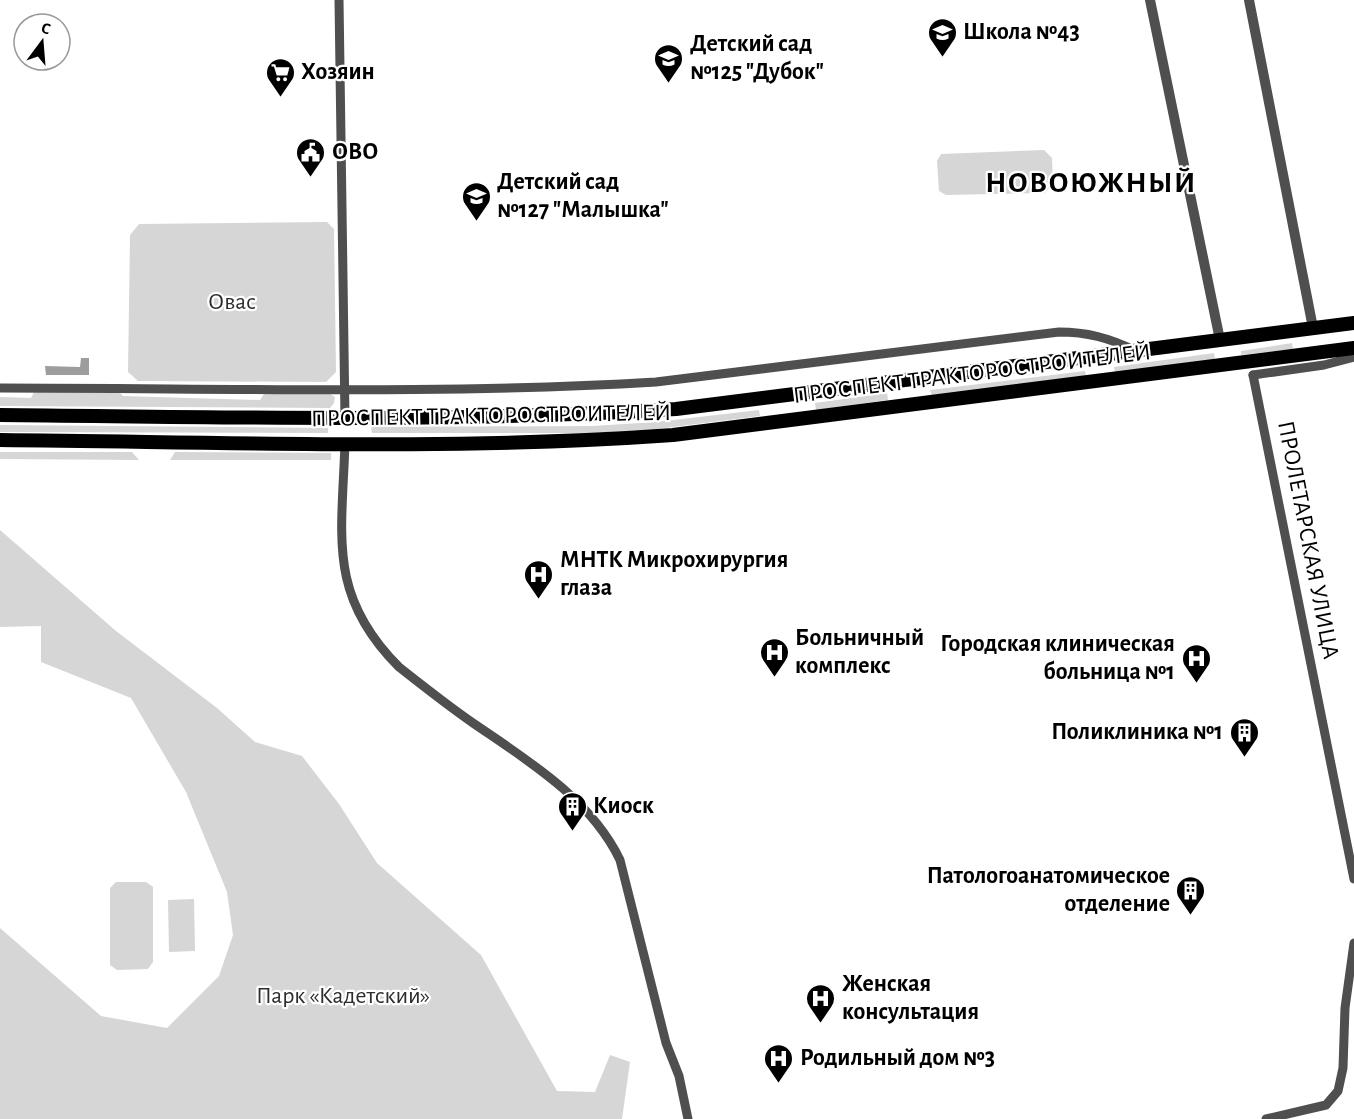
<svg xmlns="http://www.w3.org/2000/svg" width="1354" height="1119" viewBox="0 0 1354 1119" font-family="'Alegreya Sans',sans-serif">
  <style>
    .green { fill: #d6d6d6 }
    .water { fill: #9d9d9d }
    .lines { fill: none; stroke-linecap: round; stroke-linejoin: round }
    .minor { stroke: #4f4f4f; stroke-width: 9 }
    .tertiary { stroke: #4f4f4f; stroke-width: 10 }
    .primary { stroke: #000; stroke-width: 14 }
    .labels { text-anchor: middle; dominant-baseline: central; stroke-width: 4.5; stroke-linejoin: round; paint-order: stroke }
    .poi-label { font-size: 24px; font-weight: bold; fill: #000; stroke: #fff; text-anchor: start }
    .park-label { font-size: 24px; fill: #2d2d2d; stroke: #fff }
    .street-label { font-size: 24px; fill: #000; stroke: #fff }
    .district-label { font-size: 30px; font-weight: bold; letter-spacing: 1.5px; fill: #000; stroke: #fff }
  </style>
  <rect width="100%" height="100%" fill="#fff"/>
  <g class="green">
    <polygon points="1044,150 1052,158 1053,184 1045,193 946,195 939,191 937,161 941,154"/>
    <polygon points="327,222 334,229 336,372 326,382 138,381 128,372 130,235 139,224"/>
    <polygon points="1292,343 1293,349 1241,355 1241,351"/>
    <polygon points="1214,353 1215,360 1115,373 1114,367"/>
    <polygon points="1085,371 1086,376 932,396 930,390"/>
    <polygon points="34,392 120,393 123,396 260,400 264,394 330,394 335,397 334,403 330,408 0,406 0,397 31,398"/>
    <polygon points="887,393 888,400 816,410 815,403"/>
    <polygon points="759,410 760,416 657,429 592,433 372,433 371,427 592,426 656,422"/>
    <polygon points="0,425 328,428 328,433 0,432"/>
    <polygon points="0,452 132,452 139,460 0,459"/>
    <polygon points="175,452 331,453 331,460 170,460"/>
    <polygon points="0,530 116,631 217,708 255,742 302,756 339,804 377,863 481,955 557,1091 595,1092 610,1055 630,1062 622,1119 0,1119 0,928 101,1016 167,1028 219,976 233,935 227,892 186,792 131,698 41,662 41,626 0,627"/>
    <polygon points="116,882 146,882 153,887 153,962 148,969 117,970 110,965 110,888"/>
    <polygon points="194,899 195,951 169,952 168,900"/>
  </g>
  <polygon class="water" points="81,358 89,358 89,375 46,375 45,366 80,367"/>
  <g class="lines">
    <g class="minor">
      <polyline points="339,0 345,418"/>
      <polyline points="1253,375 1354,879"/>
      <polyline points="1253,375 1324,365 1354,357"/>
      <path d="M0,388C218,388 438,395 656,382L1059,332C1087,332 1109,338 1134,350"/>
      <path d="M345,443C342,536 327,595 399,667C423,686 447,705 473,723C527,760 590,798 620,860L666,1043L679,1076L688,1119"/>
      <polyline points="1266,1119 1326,1105 1338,1091 1343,1068 1345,1008 1354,943"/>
    </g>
    <g class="tertiary">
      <polyline points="1150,0 1220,340"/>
      <polyline points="1249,0 1313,328"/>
    </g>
    <g class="primary">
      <path d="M0,415C225,417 451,423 676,409L1354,323"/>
      <path d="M0,440C224,442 449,451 673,435L1354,348"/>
    </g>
  </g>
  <defs>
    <symbol id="school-pin" viewBox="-11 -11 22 30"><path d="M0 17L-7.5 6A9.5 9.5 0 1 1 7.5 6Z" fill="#000" stroke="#fff"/><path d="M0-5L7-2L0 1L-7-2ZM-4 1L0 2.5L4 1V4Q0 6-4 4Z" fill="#fff"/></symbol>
    <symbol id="supermarket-pin" viewBox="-11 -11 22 30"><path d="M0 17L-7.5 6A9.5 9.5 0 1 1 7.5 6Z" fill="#000" stroke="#fff"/><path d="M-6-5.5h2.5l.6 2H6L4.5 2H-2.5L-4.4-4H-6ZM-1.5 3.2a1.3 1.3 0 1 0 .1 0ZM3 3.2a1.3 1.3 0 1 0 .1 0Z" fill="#fff"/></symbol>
    <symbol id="civic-pin" viewBox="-11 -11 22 30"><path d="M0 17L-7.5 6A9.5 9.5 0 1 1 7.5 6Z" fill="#000" stroke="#fff"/><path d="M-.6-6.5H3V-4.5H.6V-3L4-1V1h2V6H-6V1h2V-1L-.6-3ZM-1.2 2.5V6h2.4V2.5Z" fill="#fff"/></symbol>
    <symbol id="hospital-pin" viewBox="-11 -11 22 30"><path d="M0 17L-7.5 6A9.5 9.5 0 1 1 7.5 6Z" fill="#000" stroke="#fff"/><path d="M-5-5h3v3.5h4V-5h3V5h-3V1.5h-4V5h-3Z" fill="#fff"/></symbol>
    <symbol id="building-pin" viewBox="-11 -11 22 30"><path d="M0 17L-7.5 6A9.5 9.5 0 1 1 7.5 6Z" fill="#000" stroke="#fff"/><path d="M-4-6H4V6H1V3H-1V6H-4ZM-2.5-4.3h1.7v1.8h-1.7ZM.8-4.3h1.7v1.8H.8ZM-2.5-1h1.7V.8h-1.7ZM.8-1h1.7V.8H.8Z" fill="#fff"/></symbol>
  </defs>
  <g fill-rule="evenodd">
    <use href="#school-pin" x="926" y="16" width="33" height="45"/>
    <use href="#school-pin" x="652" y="42" width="33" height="45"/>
    <use href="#supermarket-pin" x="264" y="56" width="33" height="45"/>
    <use href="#civic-pin" x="294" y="136" width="33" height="45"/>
    <use href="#school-pin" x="460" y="180" width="33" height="45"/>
    <use href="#hospital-pin" x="522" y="558" width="33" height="45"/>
    <use href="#hospital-pin" x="758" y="636" width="33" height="45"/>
    <use href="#hospital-pin" x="1180" y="642" width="33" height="45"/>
    <use href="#building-pin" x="1228" y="716" width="33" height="45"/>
    <use href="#building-pin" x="556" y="790" width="33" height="45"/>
    <use href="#building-pin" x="1174" y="874" width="33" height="45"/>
    <use href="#hospital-pin" x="804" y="982" width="33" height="45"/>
    <use href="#hospital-pin" x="762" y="1042" width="33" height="45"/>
  </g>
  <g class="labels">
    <g class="poi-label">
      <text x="963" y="32">Школа №43</text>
      <text x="690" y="44">Детский сад<tspan x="690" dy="28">№125 "Дубок"</tspan></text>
      <text x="301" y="72">Хозяин</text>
      <text x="332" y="152">ОВО</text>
      <text x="497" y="182">Детский сад<tspan x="497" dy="28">№127 "Малышка"</tspan></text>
      <text x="560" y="560">МНТК Микрохирургия<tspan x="560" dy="28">глаза</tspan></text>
      <text x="795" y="638">Больничный<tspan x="795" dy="28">комплекс</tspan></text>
      <text x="1175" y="644" text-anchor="end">Городская клиническая<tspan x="1175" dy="28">больница №1</tspan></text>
      <text x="1223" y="732" text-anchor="end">Поликлиника №1</text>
      <text x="593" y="806">Киоск</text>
      <text x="1170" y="876" text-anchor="end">Патологоанатомическое<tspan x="1170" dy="28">отделение</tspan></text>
      <text x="842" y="984">Женская<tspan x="842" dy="28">консультация</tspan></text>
      <text x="800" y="1058">Родильный дом №3</text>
    </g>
    <g class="park-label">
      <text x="232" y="302">Овас</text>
      <text x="343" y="996">Парк «Кадетский»</text>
    </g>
    <g class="street-label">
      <text transform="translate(972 374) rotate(-7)">ПРОСПЕКТ ТРАКТОРОСТРОИТЕЛЕЙ</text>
      <text transform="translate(491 416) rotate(-1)">ПРОСПЕКТ ТРАКТОРОСТРОИТЕЛЕЙ</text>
      <text transform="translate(1308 540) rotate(79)">ПРОЛЕТАРСКАЯ УЛИЦА</text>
    </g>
    <g class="district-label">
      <text x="1091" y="183">НОВОЮЖНЫЙ</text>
    </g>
  </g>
  <g transform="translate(42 42) rotate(16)"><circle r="28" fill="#ffffff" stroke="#999999" stroke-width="1.5"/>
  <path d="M0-4.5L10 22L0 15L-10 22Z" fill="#000000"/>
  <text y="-9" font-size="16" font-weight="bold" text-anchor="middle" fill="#000000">С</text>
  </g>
</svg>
